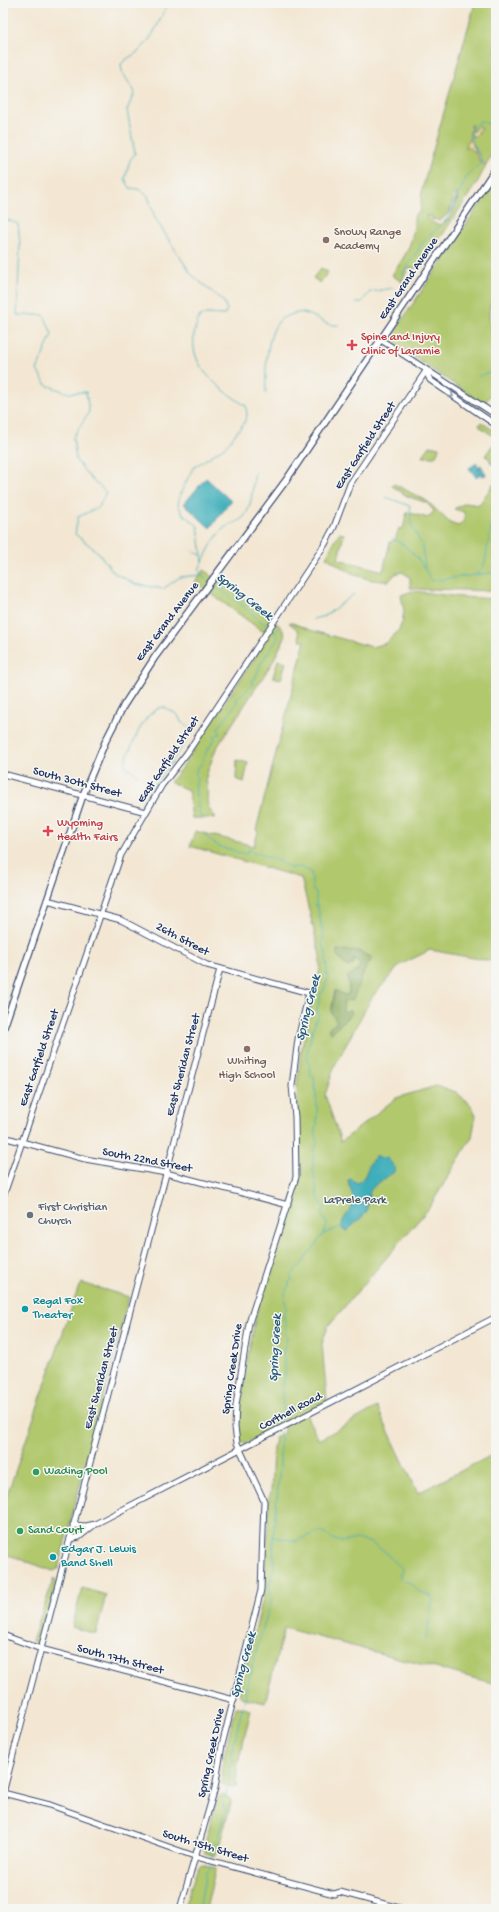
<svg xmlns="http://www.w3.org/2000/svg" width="499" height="1912" viewBox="0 0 499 1912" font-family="'Gochi Hand',sans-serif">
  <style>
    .green { fill: #b1c86d; stroke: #667c66; fill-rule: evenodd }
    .forest { fill: #8cac60; stroke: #546e5f }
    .sand { fill: #eeda9e; stroke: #84847e }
    .water { fill: #3eaeba; stroke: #2c6e8c }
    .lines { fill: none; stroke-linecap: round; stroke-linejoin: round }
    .stream { stroke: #3eaeba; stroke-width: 1 }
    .secondary-casing { stroke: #3b4b70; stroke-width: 7 }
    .primary-casing { stroke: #3b4b70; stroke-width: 8 }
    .secondary { stroke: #fff; stroke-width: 5 }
    .primary { stroke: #fff; stroke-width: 5.5 }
    .oneway { stroke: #8d97ae }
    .education-dot { fill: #8d6e63; stroke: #f6f6f2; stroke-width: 1.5 }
    .health-dot { fill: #e0444e; stroke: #f6f6f2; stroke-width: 1.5 }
    .worship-dot { fill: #6b7280; stroke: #f6f6f2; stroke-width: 1.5 }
    .culture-dot { fill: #0f9aa8; stroke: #f6f6f2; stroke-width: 1.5 }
    .leisure-dot { fill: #2e9e5b; stroke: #f6f6f2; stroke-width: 1.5 }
    .labels { text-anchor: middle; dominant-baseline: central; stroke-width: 3; stroke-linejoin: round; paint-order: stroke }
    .education-label { font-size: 12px; fill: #785e54; stroke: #f6f6f2; text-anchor: start }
    .street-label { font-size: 12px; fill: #1b2f5e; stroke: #f6f6f2 }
    .health-label { font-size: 12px; fill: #be3a42; stroke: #f6f6f2; text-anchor: start }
    .park-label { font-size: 12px; fill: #405562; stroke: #f6f6f2 }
    .worship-label { font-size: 12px; fill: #5b616d; stroke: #f6f6f2; text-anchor: start }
    .culture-label { font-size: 12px; fill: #0d838f; stroke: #f6f6f2; text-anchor: start }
    .leisure-label { font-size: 12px; fill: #27864d; stroke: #f6f6f2; text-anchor: start }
    .water-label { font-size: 13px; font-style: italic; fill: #275b7e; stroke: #f6f6f2 }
  </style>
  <rect width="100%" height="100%" fill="#f6f6f2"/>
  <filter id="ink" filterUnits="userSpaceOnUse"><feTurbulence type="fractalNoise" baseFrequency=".025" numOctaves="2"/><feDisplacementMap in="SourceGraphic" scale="8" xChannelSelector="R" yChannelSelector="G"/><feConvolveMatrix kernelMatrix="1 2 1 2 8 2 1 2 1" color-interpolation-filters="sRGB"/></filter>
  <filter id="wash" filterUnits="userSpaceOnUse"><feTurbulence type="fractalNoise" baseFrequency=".012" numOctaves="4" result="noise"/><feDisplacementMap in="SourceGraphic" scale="16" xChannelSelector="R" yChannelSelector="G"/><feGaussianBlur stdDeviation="0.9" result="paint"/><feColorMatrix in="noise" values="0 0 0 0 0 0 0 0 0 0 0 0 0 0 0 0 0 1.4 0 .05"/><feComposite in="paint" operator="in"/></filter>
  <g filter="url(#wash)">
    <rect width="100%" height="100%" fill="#f3e7d3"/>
    <g class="green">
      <path d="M475,3H496V127H488L496,130V146L478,181L439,240L435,241L417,268H408L402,282L392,275C402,260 410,250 413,232C415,226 413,222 415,214L420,212L422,189ZM471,127L473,132L481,128L477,135L474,134L470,141L482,161L485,163V165L482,164L475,152L468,147ZM457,193L454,204L459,197L449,219L441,225L433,223L426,216H432V220L436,219L438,221C450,216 452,206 454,194Z"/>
      <polygon points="496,180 496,294 490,307 489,315 490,325 496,342 496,387 485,403 482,403 393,343 393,336 392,335"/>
      <polygon points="321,268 328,272 320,283 313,278"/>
      <polygon points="481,422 496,432 496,438 479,426"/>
      <polygon points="496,440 496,467 491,463 489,458 485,456"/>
      <polygon points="430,446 440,447 435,457 422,457"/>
      <path d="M496,480V591L432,589L431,590L410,588V577L402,572L395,574L389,581C363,582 347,571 326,557L339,533L344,534L338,559L383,571L390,542L395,540L399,528L403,529L407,512L428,518L434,511L427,503L407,496L392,486L394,484L427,501L450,523L458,526C464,522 465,519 464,512L454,509L465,503L479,505Z"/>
      <polygon points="204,570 280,626 284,632 285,637 272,663 216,749 206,776 209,809 216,818 192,818 188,790 170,782 183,766 269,636 195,582"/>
      <polygon points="413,591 461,597 496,599 496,962 430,950 400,965 372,997 335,1065 325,1095 341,1142 396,1098 436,1086 456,1092 472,1106 476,1115 472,1137 429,1208 328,1326 322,1344 327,1401 305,1413 319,1440 377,1407 418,1493 496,1453 496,1684 284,1628 265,1703 241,1697 239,1693 264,1595 269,1497 271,1493 273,1448 275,1438 284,1433 284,1424 245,1444 239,1441 239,1438 241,1391 259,1301 289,1211 299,1171 297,1086 301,1051 320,969 320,955 301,878 190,846 195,831 254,846 258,832 256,830 305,641 300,640 298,630 289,623 290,622 310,630 372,647 386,643 398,631 402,623 404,611 401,595"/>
      <polygon points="278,660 286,662 281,679 273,677"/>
      <polygon points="237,760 248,763 244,782 236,779"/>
      <polygon points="82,1283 129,1297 58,1569 53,1571 3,1553 3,1507 79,1286"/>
      <polygon points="54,1578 57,1581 40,1643 32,1641"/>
      <polygon points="82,1588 106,1595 96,1634 72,1627"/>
      <path d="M236,1707H239L251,1710L237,1767L236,1786L232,1788L223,1785C218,1773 232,1722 236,1707Z"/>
      <polygon points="221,1795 229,1797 232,1800 217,1853 215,1856 205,1853 203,1850 217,1798"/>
      <polygon points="202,1864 216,1868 206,1909 183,1909 198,1867"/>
    </g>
    <path class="forest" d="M337,950L358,951L373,958C361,970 361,986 352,1000L344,1001L343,1012L349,1010L351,1011L350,1015L331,1033L328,1029L337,1022L331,1012L335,990L344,995L349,994L348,976L357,971L360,965L355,958L353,965L347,967L337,955Z"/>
    <path class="sand" d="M471,124L473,132L478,126H481L477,135L472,136L470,141L482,161L481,164L475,152L468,147L465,149C468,141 473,132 470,125Z"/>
    <g class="water">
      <polygon points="477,463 479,471 480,470 479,466 481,465 486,475 482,476 480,472 480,475 476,477 469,468"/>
      <polygon points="206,478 231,501 210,528 184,504"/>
      <path d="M375,1157L387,1158L395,1167L394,1172L374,1186L370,1191L366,1213L347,1231L342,1229C341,1215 351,1215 353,1203C355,1194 348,1188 348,1180L351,1179L357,1183C369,1177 366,1164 375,1157Z"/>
    </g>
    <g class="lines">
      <g class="stream">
        <path d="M168,3C159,21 154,37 139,51C133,56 126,58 121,64L122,72L135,92L127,110L135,154L130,160L125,179L130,188L138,189L148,196L155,218L191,274L224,302L227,310L224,315L207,314L200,316C179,360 213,384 246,406L247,415L244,423L226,446L193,468L180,494L178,505L183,514L198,526L203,562"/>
        <polyline points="3,218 18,224 20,244 17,315 44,315 52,334 37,370 46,385 68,393 86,392 89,412 73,437 76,460 90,478 106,492 99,507 78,517 75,534 98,552 113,572 135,584 163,589 180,577 201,575 208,581"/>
        <polyline points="401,276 424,241 447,219 466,178 470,172 481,164 481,160 471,138 473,127 480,121 496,126"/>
        <polyline points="356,303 361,303 370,292 393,288"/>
        <polyline points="479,376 496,370"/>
        <path d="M266,393C265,374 266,335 279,321C282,317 288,316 293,314C297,313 300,312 304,313C317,316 325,327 339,325"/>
        <polyline points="386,497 410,506 411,524 422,545 425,567"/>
        <path d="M392,538C410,547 423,562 431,581L496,572"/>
        <polyline points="193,551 201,555"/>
        <polyline points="477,574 483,568 485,562 496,499"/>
        <path d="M201,575L199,569C207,555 211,541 223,529C231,522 242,523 247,512C253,500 252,485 255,472"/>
        <polyline points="212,584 242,605 268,627"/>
        <polyline points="313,619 325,616 354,594"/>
        <polyline points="276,632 279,628"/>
        <path d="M137,775L124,764C133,746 142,710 164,707L178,715L181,722L193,730L170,764L147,794L141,798"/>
        <path d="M202,819C198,811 193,787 197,779L195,775L197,768L201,765L206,752L215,739L214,736L220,734L218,728L236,704L237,699L252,685V681L255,679L261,663L277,640L278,637L271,629"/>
        <path d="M205,835C211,842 222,850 232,849L237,853L238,852L247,854V851L250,849L254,854L260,853L265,857L272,858L291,868L300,867L311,872L313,891L316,893V906H318C318,918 326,935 322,944L326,952L327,977L328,978L323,992L320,993C321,998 318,1005 317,1010L319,1015L315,1022L307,1052L311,1075L314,1077L317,1106V1125L315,1127L317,1144L314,1149L313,1169L318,1198L325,1208L321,1213L327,1224L325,1231L314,1248L309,1252L304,1261L291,1276L292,1280L289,1282V1286C283,1293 284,1300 287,1309L284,1312V1321L286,1323L285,1332L287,1339L283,1352L285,1374L282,1391L283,1408L281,1427"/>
        <polyline points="324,1234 342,1226"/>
        <polyline points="273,1537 296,1541 319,1531 324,1532 332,1539 341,1542 357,1539 371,1543 387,1553 390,1558 403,1570 400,1574 401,1580 411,1583 419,1592 430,1595 433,1599 426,1639"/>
        <path d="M212,1859V1847C220,1839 220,1822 226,1811L223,1806L228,1787L230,1766L234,1760L231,1754L258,1644L272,1600L269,1585L274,1567L273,1537L280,1466V1432"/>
        <polyline points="199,1909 206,1872 210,1868 211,1864"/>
      </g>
    </g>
  </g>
  <g filter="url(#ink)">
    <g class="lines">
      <defs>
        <g id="secondary">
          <polyline points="381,340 496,415"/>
          <polyline points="426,371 430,380 496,425"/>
          <polyline points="3,774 146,812"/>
          <polyline points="47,900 121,920 207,965 309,993 298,1039 292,1086 295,1117 296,1177 249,1323 236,1405 235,1427 237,1443 264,1501 261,1590 222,1745 215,1788 180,1909"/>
          <polyline points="3,1137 85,1159 166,1173 288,1205"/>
          <polyline points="3,1197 121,855 162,785 187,753 325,544 334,527 350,484 426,371"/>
          <polyline points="73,1525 86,1526 95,1524 496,1317"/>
          <polyline points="70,1539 79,1537 94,1525"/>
          <polyline points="3,1635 41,1649 234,1700"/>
          <polyline points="3,1793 220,969"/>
          <polyline points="3,1793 50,1805 197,1857 334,1894 340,1892 403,1909"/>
        </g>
        <polyline id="primary" points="3,1030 83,795 106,740 124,705 155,657 287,479 496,168"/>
      </defs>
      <use href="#secondary" class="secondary-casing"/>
      <use href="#primary" class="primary-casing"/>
      <use href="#secondary" class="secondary"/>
      <use href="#primary" class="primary"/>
    </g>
    <defs><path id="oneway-chevron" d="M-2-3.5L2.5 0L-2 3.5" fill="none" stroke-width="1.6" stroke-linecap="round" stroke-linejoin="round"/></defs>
    <use class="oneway" href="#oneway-chevron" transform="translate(451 395) rotate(34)"/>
  </g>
  <g class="education-dot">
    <circle cx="326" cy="240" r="4"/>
    <circle cx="247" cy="1049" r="4"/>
  </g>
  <g class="health-dot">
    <path d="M350 339h4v4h4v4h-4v4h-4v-4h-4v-4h4z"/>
    <path d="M46 825h4v4h4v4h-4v4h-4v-4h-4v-4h4z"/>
  </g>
  <circle class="worship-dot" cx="30" cy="1215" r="4"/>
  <g class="culture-dot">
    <circle cx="25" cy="1309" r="4"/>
    <circle cx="53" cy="1557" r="4"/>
  </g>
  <g class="leisure-dot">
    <circle cx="36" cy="1472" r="4"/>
    <circle cx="20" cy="1531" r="4"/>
  </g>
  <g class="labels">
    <g class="education-label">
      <text x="334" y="233">Snowy Range<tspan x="334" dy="14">Academy</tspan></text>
      <text x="247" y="1062" text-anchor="middle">Whiting<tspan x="247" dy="14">High School</tspan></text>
    </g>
    <g class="street-label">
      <text transform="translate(409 279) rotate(-56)">East Grand Avenue</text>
      <text transform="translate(366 446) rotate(-57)">East Garfield Street</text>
      <text transform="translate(168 622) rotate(-53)">East Grand Avenue</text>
      <text transform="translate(169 760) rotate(-56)">East Garfield Street</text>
      <text transform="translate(77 783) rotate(15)">South 30th Street</text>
      <text transform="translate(182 940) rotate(28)">26th Street</text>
      <text transform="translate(40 1058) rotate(-71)">East Garfield Street</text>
      <text transform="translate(184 1065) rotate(-75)">East Sheridan Street</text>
      <text transform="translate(147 1161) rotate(11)">South 22nd Street</text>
      <text transform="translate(233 1369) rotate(-82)">Spring Creek Drive</text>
      <text transform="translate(102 1378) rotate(-75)">East Sheridan Street</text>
      <text transform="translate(291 1412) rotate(-28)">Corthell Road</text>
      <text transform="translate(120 1660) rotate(15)">South 17th Street</text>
      <text transform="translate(212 1753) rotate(-78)">Spring Creek Drive</text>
      <text transform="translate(205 1847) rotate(17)">South 15th Street</text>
    </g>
    <g class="health-label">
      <text x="361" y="338">Spine and Injury<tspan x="361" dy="14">Clinic of Laramie</tspan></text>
      <text x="57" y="824">Wyoming<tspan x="57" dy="14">Health Fairs</tspan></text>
    </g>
    <g class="park-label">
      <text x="355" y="1201">LaPrele Park</text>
    </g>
    <g class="worship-label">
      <text x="38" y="1208">First Christian<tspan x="38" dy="14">Church</tspan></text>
    </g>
    <g class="culture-label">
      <text x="33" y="1302">Regal Fox<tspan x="33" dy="14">Theater</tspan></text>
      <text x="61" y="1550">Edgar J. Lewis<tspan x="61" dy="14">Band Shell</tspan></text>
    </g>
    <g class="leisure-label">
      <text x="44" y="1472">Wading Pool</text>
      <text x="28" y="1531">Sand Court</text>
    </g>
    <g class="water-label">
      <text transform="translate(244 597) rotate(38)">Spring Creek</text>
      <text transform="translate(309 1008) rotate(-76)">Spring Creek</text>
      <text transform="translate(276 1348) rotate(-87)">Spring Creek</text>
      <text transform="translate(244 1665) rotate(-75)">Spring Creek</text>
    </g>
  </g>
  <rect width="499" height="1912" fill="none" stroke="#f6f6f2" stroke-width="16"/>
</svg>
